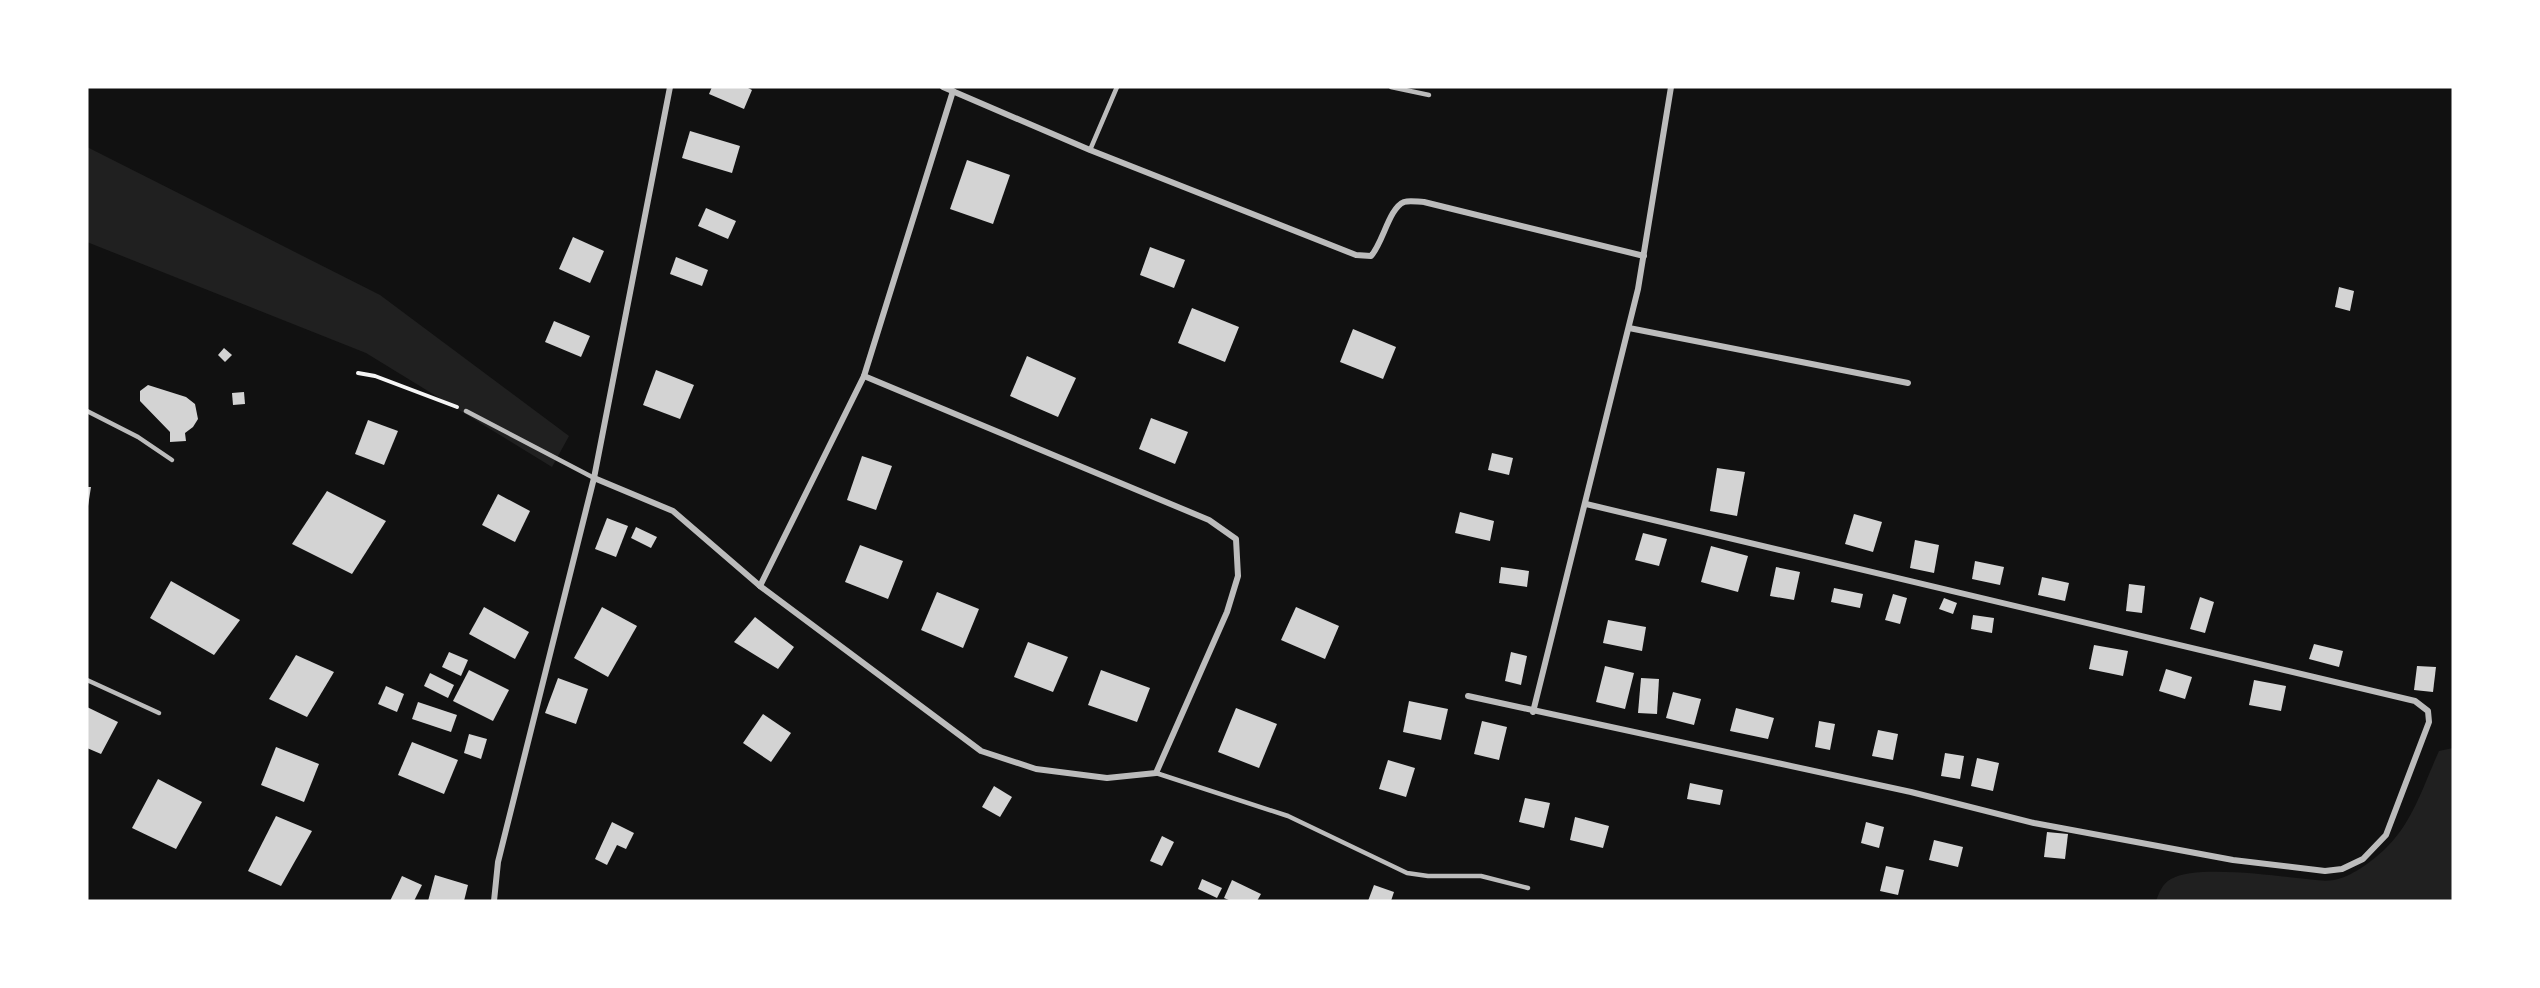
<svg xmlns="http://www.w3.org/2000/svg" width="2540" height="988" viewBox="0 0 2540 988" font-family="Ubuntu,sans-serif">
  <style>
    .green { fill: #202020 }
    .building { fill: #d3d3d3 }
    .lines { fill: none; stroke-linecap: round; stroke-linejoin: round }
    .path { stroke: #f5f5f5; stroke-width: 4 }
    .service { stroke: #bcbcbc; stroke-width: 4.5 }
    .minor { stroke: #bcbcbc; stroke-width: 6 }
  </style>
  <rect width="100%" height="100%" fill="#111"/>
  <g class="green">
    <polygon points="87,147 380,295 569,436 552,467 366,353 87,242"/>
    <path d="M2453,748V901H2156C2159,893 2162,884 2171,879C2195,865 2268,875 2297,878C2309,879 2322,882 2334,880C2351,877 2371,862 2384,850C2413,823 2423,786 2439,751Z"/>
  </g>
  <g class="building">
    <polygon points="712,87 746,87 752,90 744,109 709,94"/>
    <polygon points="690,131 740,146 732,173 682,158"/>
    <polygon points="967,160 1010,175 993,224 950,209"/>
    <polygon points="706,208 736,221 728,239 698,226"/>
    <polygon points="573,237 604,251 590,283 559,269"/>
    <polygon points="1150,247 1185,260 1174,288 1140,275"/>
    <polygon points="676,257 708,270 702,286 670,274"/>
    <polygon points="2339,287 2354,291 2350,311 2335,307"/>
    <polygon points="1192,308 1239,327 1225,362 1178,343"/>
    <polygon points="554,321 590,336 581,357 545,342"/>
    <polygon points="1353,329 1396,347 1383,379 1340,362"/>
    <polygon points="224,348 232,355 225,362 218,355"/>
    <polygon points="1027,356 1076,378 1058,417 1010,396"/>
    <polygon points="656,370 694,385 680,419 643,405"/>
    <polygon points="148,385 186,397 195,404 198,419 193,427 185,433 186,441 170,442 170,432 140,401 140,391"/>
    <polygon points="244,392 245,404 233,405 232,393"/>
    <polygon points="1151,418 1188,432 1175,464 1139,449"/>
    <polygon points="368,420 398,431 384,465 355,454"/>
    <polygon points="1492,453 1513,458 1509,475 1488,470"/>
    <polygon points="862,456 892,466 876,510 847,500"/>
    <polygon points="1717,468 1745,472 1737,516 1710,511"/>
    <polygon points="87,487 91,487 88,506 87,506"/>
    <polygon points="327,491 386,521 352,574 292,544"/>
    <polygon points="498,494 530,511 515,542 482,525"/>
    <polygon points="1460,512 1494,521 1490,541 1455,533"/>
    <polygon points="1854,514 1882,522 1873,552 1845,544"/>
    <polygon points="607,518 628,526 616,557 595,549"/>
    <polygon points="636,527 657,537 651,548 631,538"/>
    <polygon points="1643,533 1667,539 1659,566 1635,560"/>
    <polygon points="1915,540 1939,545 1934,573 1910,568"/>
    <polygon points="860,545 903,561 888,599 845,582"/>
    <polygon points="1711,546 1748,556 1738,592 1701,582"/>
    <polygon points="1975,561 2004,567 2000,585 1972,579"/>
    <polygon points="1501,567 1529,571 1527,587 1499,583"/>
    <polygon points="1776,567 1800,572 1794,600 1770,596"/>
    <polygon points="2042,577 2069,583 2065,601 2038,595"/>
    <polygon points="171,581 240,620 214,655 150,618"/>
    <polygon points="2129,584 2145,586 2142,613 2126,611"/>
    <polygon points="1834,588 1863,594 1860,608 1831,602"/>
    <polygon points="937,592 979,609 963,648 921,630"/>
    <polygon points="1893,594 1907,598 1900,624 1885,620"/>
    <polygon points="2200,597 2214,602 2205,633 2190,629"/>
    <polygon points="1944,598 1957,603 1953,614 1939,609"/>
    <polygon points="484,607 529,632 515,659 469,634"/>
    <polygon points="602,607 637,626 608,677 574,658"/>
    <polygon points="1296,607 1339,626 1325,659 1281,640"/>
    <polygon points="1973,615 1994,618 1992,633 1971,629"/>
    <polygon points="755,617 794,647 778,669 734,642"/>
    <polygon points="1608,620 1646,627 1642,651 1603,643"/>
    <polygon points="1028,642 1068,657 1053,692 1014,677"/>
    <polygon points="2314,644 2343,651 2339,667 2309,659"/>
    <polygon points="2094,645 2128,651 2123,676 2089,669"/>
    <polygon points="449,652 468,660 461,676 442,667"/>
    <polygon points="1511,652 1527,656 1521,685 1505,681"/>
    <polygon points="296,655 334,672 307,717 269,699"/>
    <polygon points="1605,666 1634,673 1625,709 1596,702"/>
    <polygon points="2417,666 2436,667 2433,692 2414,690"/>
    <polygon points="2166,669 2192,677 2185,699 2159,691"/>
    <polygon points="469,670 509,690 493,721 453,701"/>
    <polygon points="1101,670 1150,688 1137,722 1088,705"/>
    <polygon points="430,673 454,685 448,698 424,686"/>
    <polygon points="558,678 588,689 576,724 545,713"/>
    <polygon points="1641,678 1659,679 1657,714 1638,713"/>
    <polygon points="2254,680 2286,686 2281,711 2249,705"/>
    <polygon points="386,686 404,694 397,712 378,704"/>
    <polygon points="1673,692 1701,699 1694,725 1666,718"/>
    <polygon points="1409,701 1448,709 1441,740 1403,732"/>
    <polygon points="418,702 457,715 451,732 412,719"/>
    <polygon points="87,707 118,722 101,754 87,748"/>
    <polygon points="1236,708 1277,724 1259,768 1218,752"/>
    <polygon points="1736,708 1774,718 1768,739 1730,731"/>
    <polygon points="763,714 791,733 771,762 743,743"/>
    <polygon points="1482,721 1507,727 1499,760 1474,754"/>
    <polygon points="1819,721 1835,724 1830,750 1815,747"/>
    <polygon points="1878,730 1898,734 1893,760 1872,756"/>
    <polygon points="469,734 487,739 481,759 464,753"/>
    <polygon points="412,742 458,760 444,794 398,775"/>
    <polygon points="276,747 319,764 304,802 261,785"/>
    <polygon points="1945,753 1964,756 1960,779 1941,776"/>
    <polygon points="1977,758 1999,763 1993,791 1971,786"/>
    <polygon points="1388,760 1415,768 1406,797 1379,789"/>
    <polygon points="158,779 202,802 176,849 132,828"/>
    <polygon points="1690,783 1723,790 1720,805 1687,799"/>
    <polygon points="994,786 1012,797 1000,817 982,807"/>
    <polygon points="1525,798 1550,803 1544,828 1519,822"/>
    <polygon points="276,816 312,831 281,886 248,871"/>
    <polygon points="1575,817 1609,826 1603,848 1570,840"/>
    <polygon points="612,822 634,833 626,849 617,845 607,865 595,859"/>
    <polygon points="1866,822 1884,827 1879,848 1861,843"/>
    <polygon points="2047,832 2068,834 2065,859 2044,857"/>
    <polygon points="1162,836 1174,842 1162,866 1150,861"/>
    <polygon points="1934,840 1963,847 1958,867 1929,860"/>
    <polygon points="1886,866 1904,870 1898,895 1880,891"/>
    <polygon points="435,875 468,885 464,901 428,901"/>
    <polygon points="402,876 422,885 414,901 390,901"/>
    <polygon points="1202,879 1222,888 1217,898 1198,889"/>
    <polygon points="1232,880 1261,894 1257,901 1231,901 1224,898"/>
    <polygon points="1374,885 1394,892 1391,901 1368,901"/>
  </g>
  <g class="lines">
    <polyline class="path" points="358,373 375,376 457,407"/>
    <g class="service">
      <polyline points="1391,87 1429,95"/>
      <polyline points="1090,150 1117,87"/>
      <polyline points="87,411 138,437 172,460"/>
      <polyline points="466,411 594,478"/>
      <polyline points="87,680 159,713"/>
      <polyline points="1156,773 1288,816 1407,873 1428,876 1481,876 1528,888"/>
    </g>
    <g class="minor">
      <path d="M943,87L1090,150L1356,255L1371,256C1383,243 1389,208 1404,202C1410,200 1418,202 1424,202L1644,256"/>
      <polyline points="1629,328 1908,383"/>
      <polyline points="594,478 673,511 760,586 981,751 1036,769 1107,778 1156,773 1227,612 1238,576 1236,539 1209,520 864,376"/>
      <polyline points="760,586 864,376 953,91"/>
      <polyline points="1468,696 1911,792 2034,823 2233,860 2325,871 2342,869 2363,859 2386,835 2429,722 2428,711 2415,701 1586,504"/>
      <polyline points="1533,712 1638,289 1671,87"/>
      <polyline points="494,901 498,862 594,478 670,87"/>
    </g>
  </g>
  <rect width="2540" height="988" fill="none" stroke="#ffffff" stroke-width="177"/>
</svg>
